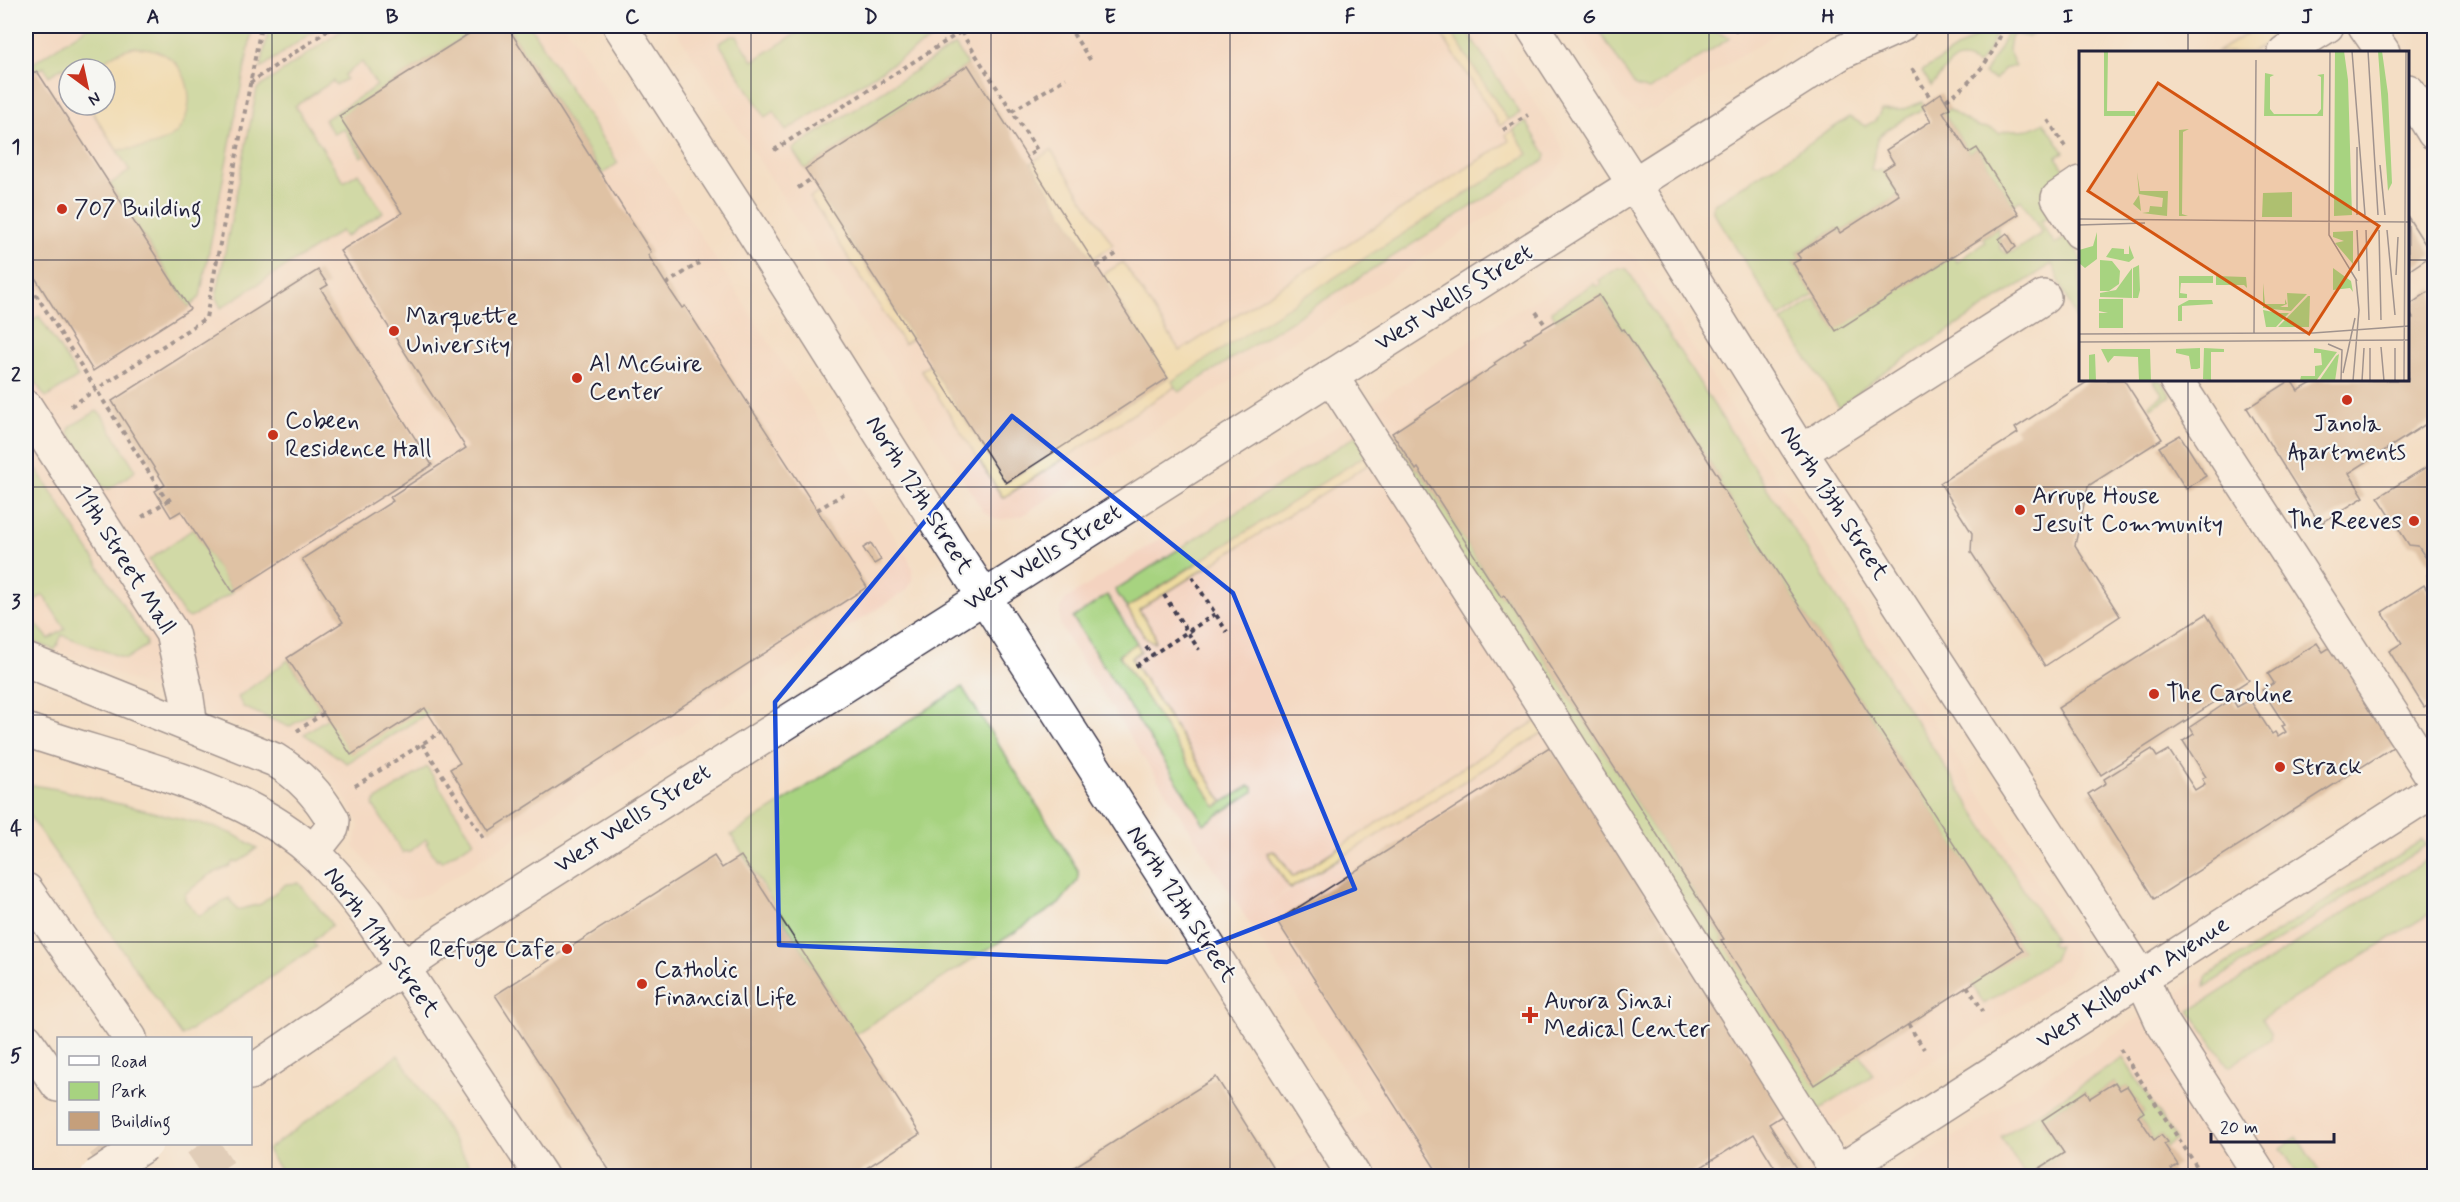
<svg xmlns="http://www.w3.org/2000/svg" width="2460" height="1202" viewBox="0 0 2460 1202" font-family="Mynerve,sans-serif">
  <style>
    .built { fill: #f4d3c0; fill-rule: evenodd }
    .green { fill: #a7d380; stroke: #647a5e; stroke-width: 1.5 }
    .sand { fill: #eeda9e; stroke: #887e6c; stroke-width: 1.5 }
    .building { fill: #c59f7b }
    .lines { fill: none; stroke-linecap: round; stroke-linejoin: round }
    .highway-tunnel { stroke: #cab8a9; stroke-width: 33; stroke-dasharray: 33 16; stroke-linecap: butt }
    .minor-casing { stroke: #423e50; stroke-width: 36 }
    .highway-casing { stroke: #423e50; stroke-width: 36 }
    .path { stroke: #423e50; stroke-width: 4; stroke-dasharray: 4.5 4.5; stroke-linecap: butt }
    .minor { stroke: #fff; stroke-width: 33 }
    .highway { stroke: #fff; stroke-width: 33 }
    .minor-bridge-casing { stroke: #423e50; stroke-width: 36; stroke-linecap: butt }
    .minor-bridge { stroke: #fff; stroke-width: 33 }
    .marked { fill: none; stroke: #1d4ed8; stroke-width: 4.5; stroke-linejoin: round }
    .grid { fill: none; stroke: #22223b; stroke-width: 1.5; stroke-opacity: 0.55 }
    .poi-dot { fill: #c8321e; stroke: #f6f6f2; stroke-width: 2 }
    .labels { text-anchor: middle; dominant-baseline: central; stroke-width: 4.5; stroke-linejoin: round; paint-order: stroke }
    .poi-label { font-size: 24px; fill: #22223b; stroke: #f6f6f2; text-anchor: start }
    .street-label { font-size: 24px; fill: #22223b; stroke: #f6f6f2 }
    .inset-road { fill: none; stroke: #a0938e; stroke-width: 1.5 }
    .view { fill: #d45411; fill-opacity: 0.15; stroke: #d45411; stroke-width: 3 }
    .inset-edge { fill: none; stroke: #22223b; stroke-width: 3 }
    .neatline { fill: none; stroke: #22223b; stroke-width: 2 }
    .grid-label { font-size: 20px; text-anchor: middle; font-weight: bold; fill: #22223b }
  </style>
  <rect width="100%" height="100%" fill="#f6f6f2"/>
  <filter id="ink" filterUnits="userSpaceOnUse"><feTurbulence type="fractalNoise" baseFrequency=".0167" numOctaves="2"/><feDisplacementMap in="SourceGraphic" scale="12" xChannelSelector="R" yChannelSelector="G"/><feConvolveMatrix kernelMatrix="1 2 1 2 8 2 1 2 1" color-interpolation-filters="sRGB"/></filter>
  <filter id="wash" filterUnits="userSpaceOnUse"><feTurbulence type="fractalNoise" baseFrequency=".008" numOctaves="4" result="noise"/><feDisplacementMap in="SourceGraphic" scale="24" xChannelSelector="R" yChannelSelector="G"/><feGaussianBlur stdDeviation="1.35" result="paint"/><feColorMatrix in="noise" values="0 0 0 0 0 0 0 0 0 0 0 0 0 0 0 0 0 1.4 0 .05"/><feComposite in="paint" operator="in"/></filter>
  <g filter="url(#wash)">
    <rect width="100%" height="100%" fill="#f4dec5"/>
    <g class="built">
      <path d="M47,26H566L908,558L912,568V580L907,590L426,894L411,899L402,898L390,892L354,846L359,827L357,819L330,775L318,765L288,747L103,668L26,639V40ZM69,69H105V105H69Z"/>
      <polygon points="673,26 1485,26 1561,143 1565,158 1555,173 1532,188 1021,516 1000,520 993,518 983,511"/>
      <polygon points="1575,26 1788,26 1661,106 1656,109 1638,111 1625,103"/>
      <path d="M1613,250L1625,251L1635,257L2072,937L2076,948L2075,963L2066,976L1825,1130L1853,1176H1267L1369,1110L1069,641L1060,624V608L1066,599ZM1480,771V772L1259,910L1290,889Z"/>
      <polygon points="2434,830 2434,1176 1893,1176 2205,976"/>
    </g>
    <g class="green">
      <polygon points="89,26 253,26 200,297 189,307 110,184 130,171 88,105 105,105 105,69 69,69 69,75 63,67 49,76 44,67 37,71 32,64"/>
      <polygon points="269,26 321,26 261,68"/>
      <polygon points="348,26 481,26 340,116 364,155 361,157 344,129 334,134 324,120 377,86 362,62 344,75 346,79 336,85 333,81 295,106 344,182 358,173 383,212 345,237 341,231 221,308 216,298 257,89"/>
      <polygon points="507,26 530,26 618,163 602,174"/>
      <polygon points="808,26 952,26 786,131 774,111 765,117 719,43 732,36 737,36 753,61"/>
      <polygon points="1447,26 1464,26 1520,113 1508,120"/>
      <polygon points="1596,26 1702,26 1730,38 1649,90 1635,86"/>
      <path d="M1992,26H1999L1989,50L1978,65C1953,48 1946,70 1931,86L1922,71Z"/>
      <polygon points="2009,26 2023,28 2027,26 2045,26 2028,37 2015,34 2010,37 2008,50 2016,66 2004,69 1995,80 1984,74 2001,46"/>
      <polygon points="955,45 968,65 805,169 792,149"/>
      <path d="M1922,102L1924,109C1915,113 1879,132 1877,140C1874,151 1874,159 1871,169L1875,171L1883,170L1899,195L1840,233L1837,228L1797,253L1801,259L1793,264L1814,295L1780,317L1713,212V205L1850,117L1865,126L1875,121L1882,110H1901Z"/>
      <path d="M1948,109C1957,115 1966,121 1977,126C1987,129 1990,126 1999,133C2019,125 2023,136 2044,122L2064,152L2056,157L2066,172L2046,185L2044,198L2054,213L2040,222L2055,244L2067,237L2080,257V328L2052,264L1884,372L1839,407L1782,321L1815,299L1836,330L1953,256L1957,262L1985,242L1983,238L1998,228L2000,249L2006,253L2013,252L2042,233L2021,200L2013,205L1977,148L1969,153L1943,112Z"/>
      <polygon points="1526,122 1546,154 1545,160 1179,392 1171,381 1528,154 1513,130"/>
      <polygon points="1618,268 1627,269 2055,939 2051,942 2054,946 2059,945 2053,960 1984,1004 1971,983 2022,950 1718,481 1720,479 1624,329 1622,330 1600,296 1565,317 1563,315 1556,320 1551,311 1594,283 1596,287 1601,284 1599,280"/>
      <polygon points="39,316 78,377 47,397 43,394 26,367 26,325"/>
      <polygon points="2153,380 2160,380 2171,396 2151,408 2149,405 2163,395"/>
      <polygon points="97,411 102,415 135,469 133,473 109,489 101,486 68,432 71,426"/>
      <polygon points="1392,433 1416,470 1418,468 1501,597 1504,595 1724,939 1722,940 1860,1054 1873,1075 1814,1113 1384,437"/>
      <polygon points="1357,435 1369,453 1127,608 1115,590"/>
      <polygon points="35,469 37,469 146,641 146,646 126,659 62,635 55,650 26,639 26,612 49,639 65,629 43,595 26,606 26,474"/>
      <polygon points="193,529 233,592 190,618 184,615 149,560"/>
      <polygon points="1107,595 1137,643 1119,655 1217,806 1249,786 1253,787 1253,792 1204,824 1073,618"/>
      <polygon points="288,660 320,707 289,727 243,707 238,697"/>
      <polygon points="962,687 1078,870 1078,880 1059,904 855,1034 731,835"/>
      <polygon points="425,708 428,713 347,763 304,734 328,718"/>
      <polygon points="427,767 474,841 441,862 439,858 437,860 426,843 428,842 426,839 408,853 406,851 403,853 373,805 376,800"/>
      <path d="M26,784L57,789L211,826L233,834L257,848C249,853 243,863 233,862L230,866L209,875L185,894V900L199,916L229,898L237,910L261,904L286,884L299,883L332,925L313,941L316,947L182,1036L26,811Z"/>
      <polygon points="2422,840 2427,845 2205,987 2206,977"/>
      <polygon points="2434,855 2434,911 2262,1018 2271,1033 2270,1039 2229,1067 2190,1011"/>
      <polygon points="398,1055 477,1176 284,1176 267,1150"/>
      <polygon points="2123,1058 2176,1140 2166,1147 2164,1144 2167,1142 2161,1135 2154,1140 2138,1116 2144,1112 2127,1086 2120,1090 2115,1082 2090,1098 2085,1091 2042,1120 2064,1153 2025,1176 2001,1137"/>
      <polygon points="2297,1137 2322,1176 2299,1176 2281,1148"/>
    </g>
    <g class="sand">
      <polygon points="1436,26 1447,26 1508,120 1500,126"/>
      <polygon points="2259,26 2294,26 2252,52 2217,52"/>
      <path d="M134,47C145,48 155,49 165,55C191,69 197,110 177,132C162,147 137,149 117,150L88,105H105V69H97C108,56 118,51 134,47Z"/>
      <polygon points="1513,130 1528,154 1172,381 1175,387 1003,498 921,370 930,365 1006,482 1168,378 1102,275 1123,262 1180,351 1509,141 1506,135"/>
      <polygon points="1051,150 1113,245 1092,259 1031,163"/>
      <polygon points="819,192 913,338 904,344 810,198"/>
      <polygon points="1369,453 1374,461 1139,610 1154,633 1155,640 1154,643 1144,636 1127,608"/>
      <polygon points="1137,643 1141,651 1131,658 1223,802 1216,807 1119,655"/>
      <polygon points="1537,720 1547,730 1290,889 1267,853 1273,851 1278,854 1293,877"/>
    </g>
    <g id="blocks">
      <g class="building">
        <polygon points="481,26 507,26 651,252 648,255 666,284 682,308 685,306 867,587 489,831 450,769 460,763 425,708 351,755 287,658 343,622 302,559 393,501 390,497 466,448 340,251 402,213 339,116"/>
        <polygon points="968,65 1168,378 1006,483 805,169"/>
        <polygon points="37,71 190,309 93,371 26,263 26,79"/>
        <polygon points="1941,93 1950,108 1943,112 1969,153 1977,148 2019,214 1836,331 1793,263 1801,259 1797,254 1837,228 1840,233 1899,195 1883,170 1894,163 1886,150 1931,121 1922,106"/>
        <polygon points="2408,217 2432,255 2408,271"/>
        <polygon points="2007,233 2016,247 2008,253 1999,239"/>
        <polygon points="318,270 328,285 321,289 432,465 233,592 181,511 171,517 155,491 165,485 112,401"/>
        <polygon points="2434,288 2434,419 2349,473 2364,497 2320,524 2247,408 2291,380 2298,391 2317,380 2408,380 2408,322 2413,318 2408,310 2408,306"/>
        <polygon points="1599,295 1622,330 1624,329 1720,479 1718,481 2023,951 1814,1085 1721,940 1724,939 1504,595 1501,597 1418,468 1416,470 1392,433 1496,365 1494,363 1526,342 1524,340"/>
        <polygon points="2090,380 2124,380 2162,439 2088,486 2075,545 2120,616 2045,666 1971,552 1972,533 1940,483 2018,433 2015,428"/>
        <polygon points="2180,435 2206,476 2186,489 2159,447"/>
        <polygon points="2434,462 2434,587 2427,575 2434,570 2418,546 2409,545 2378,497"/>
        <polygon points="871,543 881,560 874,564 863,548"/>
        <polygon points="2424,585 2434,602 2434,701 2424,707 2389,651 2402,643 2382,612"/>
        <polygon points="2206,614 2249,680 2101,775 2058,708"/>
        <polygon points="2317,643 2323,652 2334,645 2404,740 2154,899 2088,794 2106,783 2104,779 2152,749 2157,757 2169,750 2195,790 2205,784 2202,779 2206,777 2183,741 2194,734 2190,727 2232,699 2237,707 2250,700 2272,734 2275,732 2278,737 2286,732 2282,726 2285,725 2262,690 2274,683 2268,674"/>
        <polygon points="1551,746 1785,1114 1769,1124 1802,1176 1780,1176 1754,1134 1687,1176 1440,1176 1277,921"/>
        <polygon points="714,856 722,868 741,856 920,1134 854,1176 613,1176 495,995"/>
        <polygon points="1216,1077 1274,1169 1263,1176 1060,1176"/>
        <polygon points="2115,1082 2120,1090 2127,1086 2144,1112 2138,1116 2154,1140 2161,1135 2167,1142 2164,1144 2178,1165 2171,1169 2176,1176 2039,1176 2035,1171 2064,1153 2042,1120 2086,1091 2090,1098"/>
      </g>
    </g>
  </g>
  <g filter="url(#ink)">
    <use href="#blocks" fill-opacity="0" stroke="#423e50" stroke-width="1.5"/>
    <g class="lines">
      <g class="highway-tunnel">
        <polyline points="103,1144 128,1176"/>
        <polyline points="201,1144 223,1176"/>
      </g>
      <defs>
        <g id="minor">
          <polyline points="620,26 749,225 954,550 1160,870 1354,1176"/>
          <polyline points="1532,26 1634,184 1797,446 2142,978 2162,1022 2261,1176"/>
          <polyline points="2365,26 2383,52"/>
          <polyline points="2285,52 2327,26"/>
          <polyline points="2408,91 2434,133"/>
          <polyline points="2080,183 2058,198 2080,232"/>
          <polyline points="1331,376 1555,724 1838,1173"/>
          <polyline points="2176,380 2434,779"/>
          <polyline points="26,407 172,633 186,692 191,726"/>
          <polyline points="1801,452 2044,297"/>
          <path d="M26,660L275,760C301,776 318,794 333,820L332,828L313,852"/>
          <path d="M26,730C117,762 243,786 314,853C334,872 351,893 368,915L541,1176"/>
          <polyline points="250,1073 444,940 1842,52 1900,26"/>
          <polyline points="1832,1176 2434,790"/>
        </g>
        <g id="highway">
          <polyline points="26,890 130,1038"/>
          <polyline points="26,1040 58,1085"/>
        </g>
      </defs>
      <use href="#minor" class="minor-casing"/>
      <use href="#highway" class="highway-casing"/>
      <g class="path">
        <polyline points="1068,26 1091,61"/>
        <polyline points="1717,26 1734,30 1756,30"/>
        <polyline points="2429,30 2434,26"/>
        <polyline points="961,32 1037,150 1026,157"/>
        <polyline points="1912,69 1931,99"/>
        <polyline points="250,83 334,26"/>
        <path d="M1946,100C1974,82 1993,57 2004,26"/>
        <polyline points="1012,111 1066,78"/>
        <polyline points="2048,120 2067,150"/>
        <polyline points="1503,130 1528,115"/>
        <polyline points="774,150 970,26"/>
        <polyline points="798,188 811,179"/>
        <polyline points="1097,266 1118,253"/>
        <polyline points="26,279 167,501 142,517"/>
        <polyline points="666,284 699,263"/>
        <polyline points="1536,312 1546,326"/>
        <polyline points="71,406 206,318 261,26"/>
        <polyline points="167,501 173,497"/>
        <polyline points="817,510 847,492"/>
        <polyline points="1192,577 1227,632"/>
        <polyline points="1164,595 1199,650"/>
        <polyline points="1146,647 1152,655 1215,614"/>
        <polyline points="1136,666 1152,655"/>
        <polyline points="297,731 324,713"/>
        <polyline points="422,744 485,840"/>
        <polyline points="355,786 441,732"/>
        <polyline points="1967,986 1983,1011"/>
        <polyline points="1908,1024 1924,1049"/>
        <polyline points="2120,1049 2203,1176"/>
      </g>
      <use href="#minor" class="minor"/>
      <use href="#highway" class="highway"/>
      <defs>
        <polyline id="minor-bridge" points="97,1176 146,1144"/>
      </defs>
      <use href="#minor-bridge" class="minor-bridge-casing"/>
      <use href="#minor-bridge" class="minor-bridge"/>
    </g>
  </g>
  <path d="M0 0H2460V1202H0ZM1012,416L1233,593L1355,889L1167,962L779,945L775,702Z" fill="#f4dec5" fill-opacity=".55" fill-rule="evenodd"/>
  <path class="marked" d="M1012,416L1233,593L1355,889L1167,962L779,945L775,702Z"/>
  <path class="grid" d="M272,26V1176M512,26V1176M751,26V1176M991,26V1176M1230,26V1176M1469,26V1176M1709,26V1176M1948,26V1176M2188,26V52M26,260H2080M2408,260H2434M2188,380V1176M26,487H2434M26,715H2434M26,942H2434"/>
  <g class="poi-dot">
    <circle cx="62" cy="209" r="6"/>
    <circle cx="394" cy="331" r="6"/>
    <circle cx="577" cy="378" r="6"/>
    <circle cx="2347" cy="400" r="6"/>
    <circle cx="273" cy="435" r="6"/>
    <circle cx="2020" cy="510" r="6"/>
    <circle cx="2414" cy="521" r="6"/>
    <circle cx="2154" cy="694" r="6"/>
    <circle cx="2280" cy="767" r="6"/>
    <circle cx="567" cy="949" r="6"/>
    <circle cx="642" cy="984" r="6"/>
    <path d="M1527 1006h6v6h6v6h-6v6h-6v-6h-6v-6h6z"/>
  </g>
  <g class="labels">
    <g class="poi-label">
      <text x="74" y="209">707 Building</text>
      <text x="406" y="317">Marquette<tspan x="406" dy="28">University</tspan></text>
      <text x="589" y="364">Al McGuire<tspan x="589" dy="28">Center</tspan></text>
      <text x="285" y="421">Cobeen<tspan x="285" dy="28">Residence Hall</tspan></text>
      <text x="2347" y="424" text-anchor="middle">Janola<tspan x="2347" dy="28">Apartments</tspan></text>
      <text x="2032" y="496">Arrupe House<tspan x="2032" dy="28">Jesuit Community</tspan></text>
      <text x="2402" y="521" text-anchor="end">The Reeves</text>
      <text x="2166" y="694">The Caroline</text>
      <text x="2292" y="767">Strack</text>
      <text x="555" y="949" text-anchor="end">Refuge Cafe</text>
      <text x="654" y="970">Catholic<tspan x="654" dy="28">Financial Life</tspan></text>
      <text x="1544" y="1001">Aurora Sinai<tspan x="1544" dy="28">Medical Center</tspan></text>
    </g>
    <g class="street-label">
      <text transform="translate(1454 298) rotate(-32)">West Wells Street</text>
      <text transform="translate(919 495) rotate(58)">North 12th Street</text>
      <text transform="translate(1834 503) rotate(57)">North 13th Street</text>
      <text transform="translate(1043 558) rotate(-32)">West Wells Street</text>
      <text transform="translate(124 560) rotate(58)">11th Street Mall</text>
      <text transform="translate(633 819) rotate(-33)">West Wells Street</text>
      <text transform="translate(1181 904) rotate(57)">North 12th Street</text>
      <text transform="translate(381 942) rotate(54)">North 11th Street</text>
      <text transform="translate(2133 983) rotate(-33)">West Kilbourn Avenue</text>
    </g>
  </g>
  <g transform="translate(2079 51)">
    <rect width="330" height="330" fill="#f4dec5"/>
    <path d="M25,0H29L28,60H56V65H25ZM256,0H265L269,29L273,164L255,165ZM299,0H303L309,43L313,132L309,140ZM186,22L195,24L191,26V58L195,63H238L242,58V26L238,24L245,23L244,65H185ZM110,78L104,81L103,163L109,165H100V79ZM58,121L61,140H89L88,165L63,162L70,161L71,155L83,156L84,147L60,143L62,160L54,153L60,144ZM213,141V166H183L184,142ZM274,180V213L256,192L265,190L254,186V181ZM18,181V208L6,217L0,212V199L14,195ZM50,194L55,207L50,211L27,206L33,197L45,198V203H50ZM21,209L33,210L41,220L40,233L30,240H21ZM60,214L61,239L59,247H54V217ZM53,217V247L21,246V242L37,239ZM254,217L272,230L274,241L271,237L254,239ZM100,225H134V232H102L101,242L108,243V247H100ZM137,225L167,226L168,237L165,234H137ZM184,232L186,253H206V248L208,253L201,256H209L208,242L228,243L212,260L184,257ZM231,245L230,276H199L229,245ZM20,248H44V277H20V262H29L20,260ZM110,249H133L134,253L103,255V270H99V255ZM184,259L199,262H210L197,276H187ZM121,297V317L118,318H112L110,305L97,302V298ZM125,297L145,298V301H132V329L124,328ZM235,297L258,301L237,330H221L222,325H236V315L243,314L242,302H235ZM22,298H71L72,330H60L59,306L35,305L29,312ZM16,303L17,330H10V304ZM260,303L256,330H240L257,305Z" fill="#a7d380"/>
    <path class="inset-road" d="M251,0L250,184L278,230M273,0L286,164M289,0L299,164M278,96V164M301,114L306,164M0,168L330,171M0,174L66,172M278,179L280,220M287,179L290,269M300,179L302,269M308,179L316,264M317,224L319,186M0,283L234,282L330,275M175,283L177,9M0,291L330,289M249,293L263,299L262,329M302,296L305,330M316,297V330M264,322L276,267M274,330L280,259L277,229M283,330L285,297M291,330V297M325,330L327,0"/>
    <path class="view" d="M79,32L300,175L230,283L9,140Z"/>
    <rect width="330" height="330" class="inset-edge"/>
  </g>
  <rect width="2460" height="1202" fill="none" stroke="#f6f6f2" stroke-width="66"/>
  <rect x="57" y="1037" width="195" height="108" fill="#f6f6f2" stroke="#a1a1a9" stroke-width="1.5"/>
  <rect x="69" y="1056" width="30" height="9" fill="#ffffff" stroke="#a1a1a9" stroke-width="1.5"/>
  <text x="111" y="1067" font-size="18" fill="#22223b">Road</text>
  <rect x="69" y="1082" width="30" height="18" fill="#a7d380" stroke="#a1a1a9" stroke-width="1.5"/>
  <text x="111" y="1097" font-size="18" fill="#22223b">Park</text>
  <rect x="69" y="1112" width="30" height="18" fill="#c59f7b" stroke="#a1a1a9" stroke-width="1.5"/>
  <text x="111" y="1127" font-size="18" fill="#22223b">Building</text>
  <g transform="translate(87 87) rotate(147)"><circle r="28" fill="#f6f6f2" stroke="#a1a1a9" stroke-width="1.5"/>
  <path d="M0-4.5L10 22L0 15L-10 22Z" fill="#c8321e"/>
  <text y="-9" font-size="16" font-weight="bold" text-anchor="middle" fill="#22223b">N</text>
  </g>
  <path d="M2211 1133v9h123v-9" fill="none" stroke="#22223b" stroke-width="3"/>
  <text x="2220" y="1133" font-size="18" fill="#22223b" stroke="#f6f6f2" stroke-width="4.5" paint-order="stroke">20 m</text>
  <rect x="33" y="33" width="2394" height="1136" class="neatline"/>
  <g class="grid-label">
    <text x="153" y="23">A</text>
    <text x="392" y="23">B</text>
    <text x="632" y="23">C</text>
    <text x="871" y="23">D</text>
    <text x="1110" y="23">E</text>
    <text x="1350" y="23">F</text>
    <text x="1589" y="23">G</text>
    <text x="1828" y="23">H</text>
    <text x="2068" y="23">I</text>
    <text x="2307" y="23">J</text>
    <text x="16" y="153">1</text>
    <text x="16" y="381">2</text>
    <text x="16" y="608">3</text>
    <text x="16" y="835">4</text>
    <text x="16" y="1062">5</text>
  </g>
</svg>
